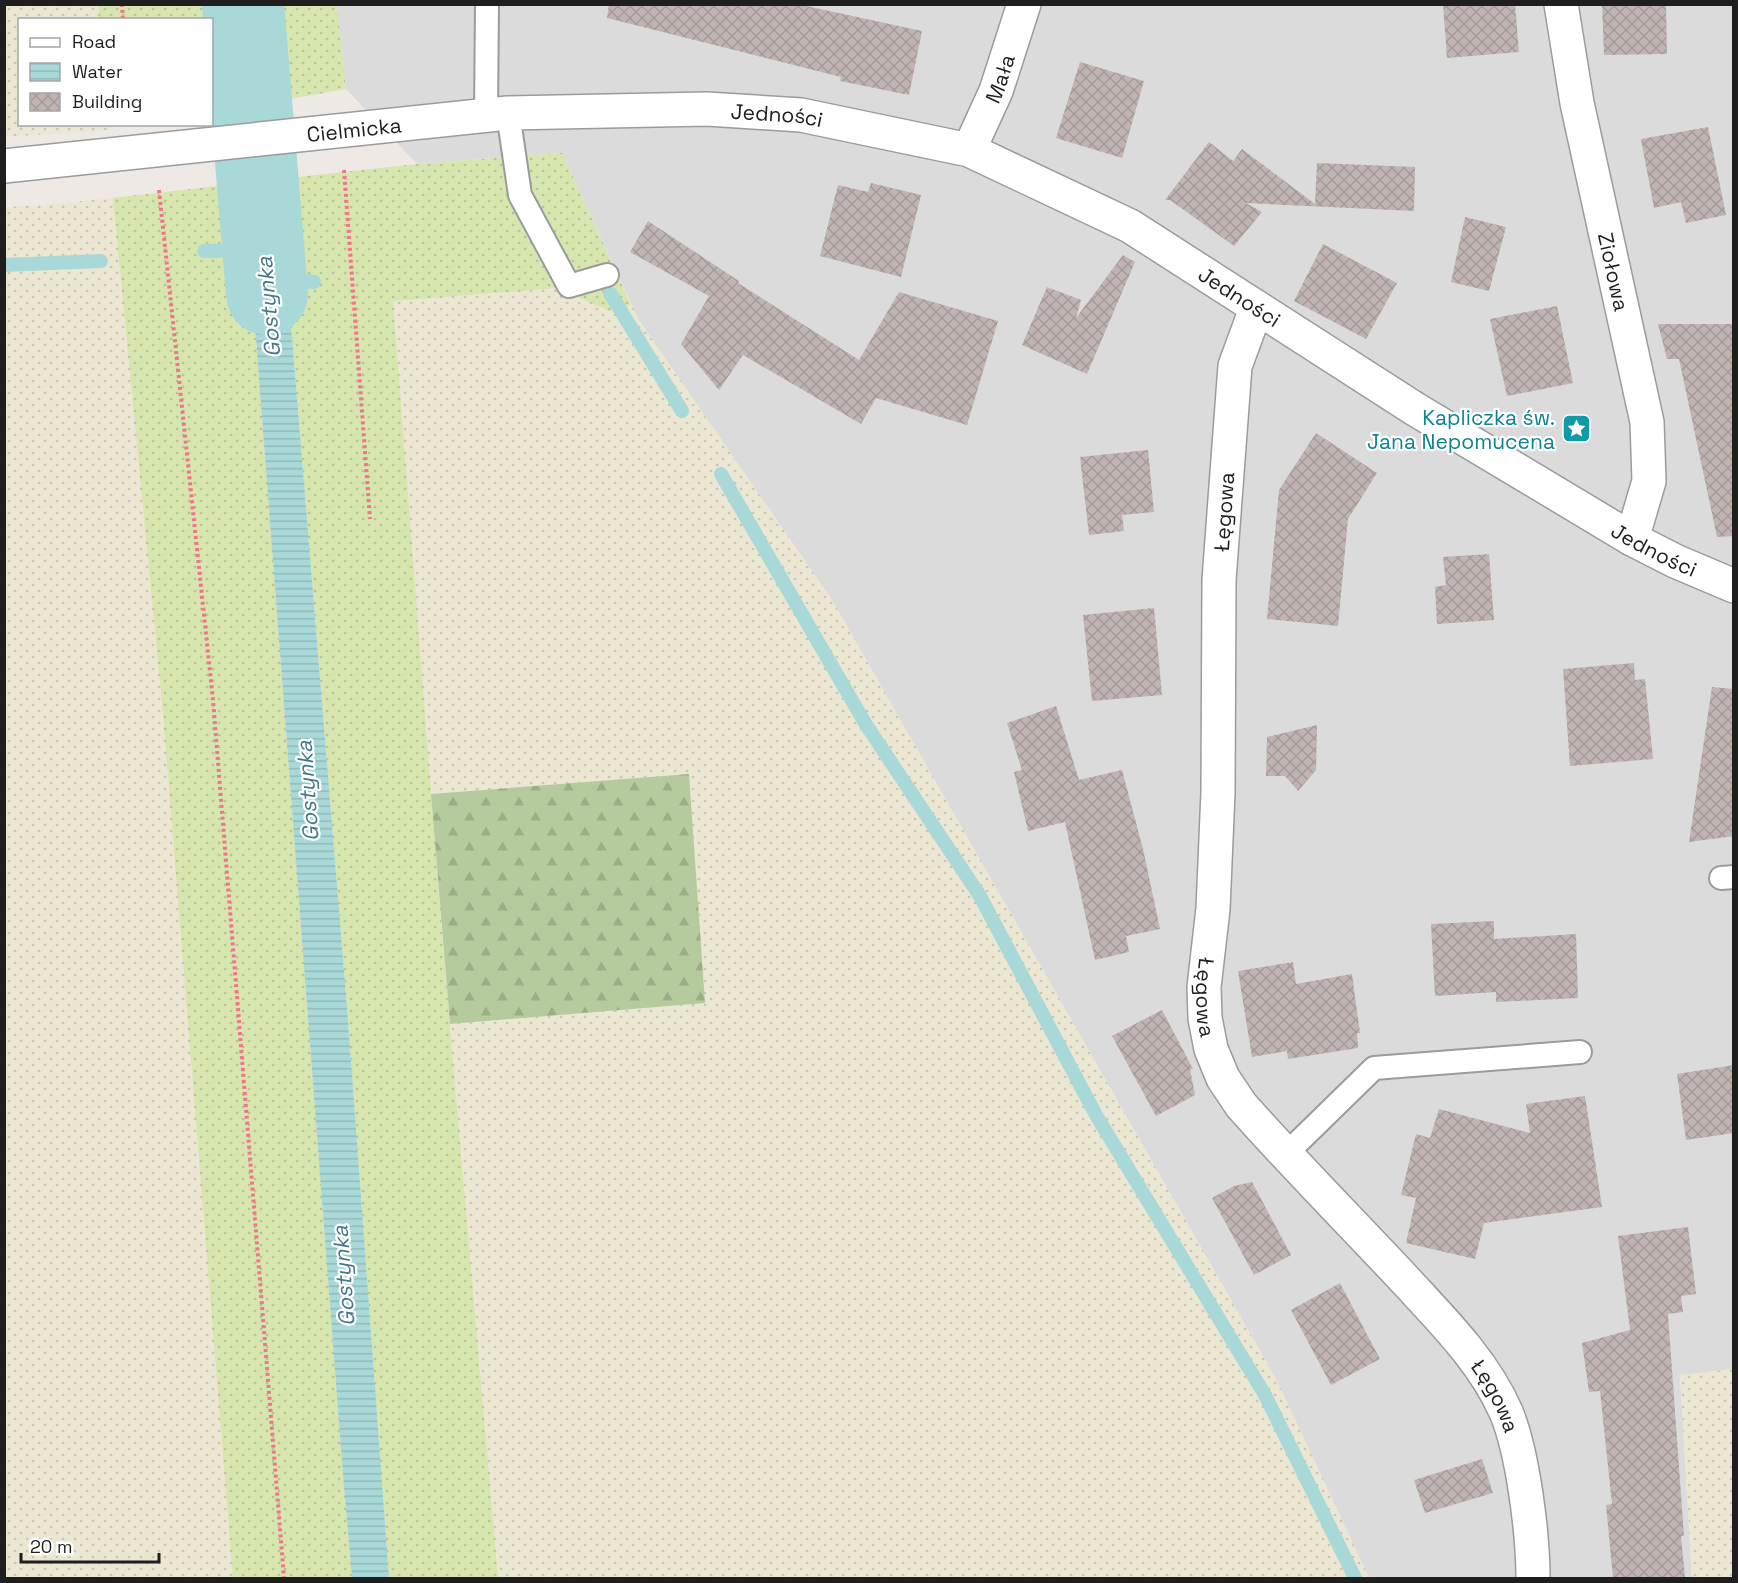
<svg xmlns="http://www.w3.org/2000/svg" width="1738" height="1583" viewBox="0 0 1738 1583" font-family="'Space Grotesk',sans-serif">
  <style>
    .residential { fill: #dcdbdb }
    .farmland { fill: url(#farmland-dots) }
    .grass { fill: url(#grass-dots) }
    .forest { fill: url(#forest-firs) }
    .water { fill: url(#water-rules) }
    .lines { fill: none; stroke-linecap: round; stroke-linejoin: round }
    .stream { stroke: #a8d9d8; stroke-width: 14 }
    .river { stroke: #a8d9d8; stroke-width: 82 }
    .building { fill: url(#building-cross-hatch) }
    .service-casing { stroke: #9b9b9b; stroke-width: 26 }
    .minor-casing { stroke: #9b9b9b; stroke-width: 36 }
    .tertiary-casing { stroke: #9b9b9b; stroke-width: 36 }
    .path { stroke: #f07587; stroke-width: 4; stroke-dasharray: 3 3; stroke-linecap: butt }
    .service { stroke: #fff; stroke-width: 22 }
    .minor { stroke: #fff; stroke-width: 33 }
    .tertiary { stroke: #fff; stroke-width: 33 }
    .labels { text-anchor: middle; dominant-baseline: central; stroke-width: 4.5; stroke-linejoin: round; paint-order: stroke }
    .street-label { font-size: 21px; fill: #1e1e1e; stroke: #fff }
    .culture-label { font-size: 21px; fill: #0d838f; stroke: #fff; text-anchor: end }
    .water-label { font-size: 22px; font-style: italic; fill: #447889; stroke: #fff }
  </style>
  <defs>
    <pattern id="farmland-dots" width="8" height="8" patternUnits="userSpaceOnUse" patternTransform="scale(1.5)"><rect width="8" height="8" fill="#ece7d2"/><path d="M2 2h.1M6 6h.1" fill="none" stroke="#cac6b4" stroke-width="1.8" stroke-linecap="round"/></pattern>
    <pattern id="grass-dots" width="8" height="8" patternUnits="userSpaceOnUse" patternTransform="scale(1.5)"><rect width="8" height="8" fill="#d7e5ae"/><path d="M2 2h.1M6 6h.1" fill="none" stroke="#b8c495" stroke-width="1.8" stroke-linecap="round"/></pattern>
    <pattern id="forest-firs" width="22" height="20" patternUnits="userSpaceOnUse" patternTransform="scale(1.5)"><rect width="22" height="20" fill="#b6cb9d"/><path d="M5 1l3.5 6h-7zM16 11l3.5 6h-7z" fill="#9cae87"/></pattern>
    <pattern id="water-rules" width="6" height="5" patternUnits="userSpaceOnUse" patternTransform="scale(1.5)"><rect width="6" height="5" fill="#a8d9d8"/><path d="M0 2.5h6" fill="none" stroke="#90bab9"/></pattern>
    <pattern id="building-cross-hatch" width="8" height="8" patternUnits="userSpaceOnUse" patternTransform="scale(1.5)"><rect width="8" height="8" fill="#bfb4b2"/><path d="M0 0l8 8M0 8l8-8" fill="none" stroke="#a49a99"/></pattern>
  </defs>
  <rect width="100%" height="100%" fill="#eee9e5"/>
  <polygon class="residential" points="337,5 1733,5 1734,1369 1680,1376 1692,1578 1369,1578 1276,1379 832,600 638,319 562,153 417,164 346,89"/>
  <g class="farmland">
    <polygon points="5,5 98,5 99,19 20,20 20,124 111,125 112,130 5,137"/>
    <polygon points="562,153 638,319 832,600 1276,1379 1369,1578 5,1578 5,207 55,204 417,164"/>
    <polygon points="1733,1369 1733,1578 1692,1578 1680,1375"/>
  </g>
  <g class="grass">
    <polygon points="98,5 337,5 346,89 212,113 212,20 99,19"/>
    <polygon points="562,153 631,305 610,311 557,288 393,301 443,947 498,1578 389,1578 348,1020 279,179 417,164"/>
    <polygon points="244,183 343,1475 352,1578 233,1578 162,702 113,198"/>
  </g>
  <polygon class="forest" points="689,774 705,1003 450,1024 431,794"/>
  <polygon class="water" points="279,179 348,1020 389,1578 352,1578 343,1475 244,183"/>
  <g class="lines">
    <g class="stream">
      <polyline points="204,251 263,250"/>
      <polyline points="4,265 101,261"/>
      <polyline points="268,276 314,282"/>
      <polyline points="610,293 682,411"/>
      <polyline points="721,474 865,723 980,896 1096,1115 1265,1395 1355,1578"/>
    </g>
    <polyline class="river" points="243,4 267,294"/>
  </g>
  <g class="building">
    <polygon points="609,4 797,4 922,31 909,95 840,81 841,77 607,18"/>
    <polygon points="1443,4 1515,4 1519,52 1447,58"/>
    <polygon points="1602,4 1666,4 1667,54 1604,55"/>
    <polygon points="1080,62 1144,81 1122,158 1056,138"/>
    <polygon points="1708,127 1726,215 1686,223 1681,202 1654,208 1641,139"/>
    <polygon points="1209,142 1233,161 1242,149 1315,204 1317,163 1415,167 1414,211 1246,203 1262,212 1234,246 1170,200 1165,200"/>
    <polygon points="871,183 921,195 901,277 820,256 838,185 868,192"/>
    <polygon points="1465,217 1506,227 1489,291 1451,282"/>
    <polygon points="648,221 739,281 738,283 859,360 899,292 998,321 967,425 876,398 861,424 743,355 719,390 681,344 709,296 630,252"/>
    <polygon points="1323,244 1397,283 1366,339 1294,301"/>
    <polygon points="1123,255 1135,262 1087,374 1022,345 1047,287 1081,300 1076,318"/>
    <polygon points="1557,306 1573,383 1507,396 1490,319"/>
    <polygon points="1658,324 1734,324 1734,536 1717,537 1679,359 1667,359"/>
    <polygon points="1316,433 1377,473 1348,519 1338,626 1267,619 1279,490"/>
    <polygon points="1148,450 1154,512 1122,515 1124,531 1089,535 1080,457"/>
    <polygon points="1489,554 1494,620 1437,624 1435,587 1446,585 1443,557"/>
    <polygon points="1154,608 1162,695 1092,701 1083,615"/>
    <polygon points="1634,663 1635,680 1645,679 1653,759 1570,766 1563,669"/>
    <polygon points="1712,687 1734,689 1734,836 1689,842"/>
    <polygon points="1056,706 1079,780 1122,770 1143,849 1160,929 1126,936 1129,952 1095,960 1065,822 1028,831 1014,772 1022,770 1007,723"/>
    <polygon points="1317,725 1316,770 1298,791 1285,776 1266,776 1267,737"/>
    <polygon points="1494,921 1494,939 1576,934 1578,998 1496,1002 1496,992 1435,996 1431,924"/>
    <polygon points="1293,962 1296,984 1352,974 1360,1033 1357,1033 1358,1048 1288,1059 1287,1051 1252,1057 1238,971"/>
    <polygon points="1162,1010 1193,1069 1190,1069 1195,1095 1156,1116 1112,1036"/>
    <polygon points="1734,1065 1734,1133 1686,1140 1677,1074"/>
    <polygon points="1585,1096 1602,1207 1484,1223 1475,1259 1406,1243 1416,1198 1401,1195 1416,1134 1430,1138 1439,1109 1530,1133 1526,1104"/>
    <polygon points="1252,1182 1291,1255 1254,1275 1212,1198 1234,1186"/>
    <polygon points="1688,1227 1696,1294 1681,1296 1683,1312 1668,1314 1684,1536 1681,1536 1685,1578 1613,1578 1606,1505 1612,1504 1600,1391 1589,1392 1582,1343 1630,1330 1618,1236"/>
    <polygon points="1340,1283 1380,1359 1331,1385 1291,1310"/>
    <polygon points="1482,1459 1493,1493 1425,1513 1414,1480"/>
  </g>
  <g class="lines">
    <defs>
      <g id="service">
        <polyline points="508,113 520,195 569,286 607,275"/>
        <polyline points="486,115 487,4"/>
        <polyline points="1721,878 1734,877"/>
        <polyline points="1287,1153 1374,1068 1580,1052"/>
      </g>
      <g id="minor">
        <path id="s1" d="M1561,4L1577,103L1647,422L1649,481L1632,539"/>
        <path id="s2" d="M969,150L996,91L1024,4"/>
        <path id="s3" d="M1256,309L1235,366L1219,580L1218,792L1213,909L1204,987L1205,1018L1211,1049L1223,1078L1241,1105C1295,1166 1352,1223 1407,1282C1444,1322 1484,1362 1506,1412C1523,1452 1533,1535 1533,1578"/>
      </g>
      <g id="tertiary">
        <path id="s4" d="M4,166L508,113L707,109L801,115L969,150L1130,226L1415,409L1632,539L1675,561L1734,586"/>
      </g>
    </defs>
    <use href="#service" class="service-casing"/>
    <use href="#minor" class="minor-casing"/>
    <use href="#tertiary" class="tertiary-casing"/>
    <g class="path">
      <polyline points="122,4 123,20"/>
      <polyline points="344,170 370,519"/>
      <polyline points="159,190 213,700 284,1578"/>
    </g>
    <use href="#service" class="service"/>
    <use href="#minor" class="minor"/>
    <use href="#tertiary" class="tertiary"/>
  </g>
  <defs>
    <symbol id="sight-square" viewBox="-11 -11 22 22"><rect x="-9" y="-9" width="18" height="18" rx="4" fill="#0f9aa8" stroke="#fff"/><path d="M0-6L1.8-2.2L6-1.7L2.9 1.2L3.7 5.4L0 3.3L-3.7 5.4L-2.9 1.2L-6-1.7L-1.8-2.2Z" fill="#fff"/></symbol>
  </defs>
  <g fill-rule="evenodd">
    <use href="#sight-square" x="1560" y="412" width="33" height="33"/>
  </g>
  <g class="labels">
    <g class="street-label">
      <text stroke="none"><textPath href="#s2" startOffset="78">Mała</textPath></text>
      <text stroke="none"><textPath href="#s4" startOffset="776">Jedności</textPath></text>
      <text stroke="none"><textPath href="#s4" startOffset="352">Cielmicka</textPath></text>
      <text stroke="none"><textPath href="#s1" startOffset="273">Ziołowa</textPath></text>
      <text stroke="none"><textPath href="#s4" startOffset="1280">Jedności</textPath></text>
      <text transform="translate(1224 512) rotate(-86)">Łęgowa</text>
      <text stroke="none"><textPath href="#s4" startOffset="1766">Jedności</textPath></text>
      <text stroke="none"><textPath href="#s3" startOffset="693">Łęgowa</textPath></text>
      <text stroke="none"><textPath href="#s3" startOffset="1197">Łęgowa</textPath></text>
    </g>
    <g class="culture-label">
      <text x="1555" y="417">Kapliczka św.<tspan x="1555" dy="24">Jana Nepomucena</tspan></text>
    </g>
    <g class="water-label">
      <text transform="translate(268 307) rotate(-95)">Gostynka</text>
      <text transform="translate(307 791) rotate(-94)">Gostynka</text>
      <text transform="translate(343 1276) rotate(-94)">Gostynka</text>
    </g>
  </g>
  <rect width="1738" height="1583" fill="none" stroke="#1e1e1e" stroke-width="12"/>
  <rect x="18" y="18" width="195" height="108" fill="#ffffff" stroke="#a5a5a5" stroke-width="1.5"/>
  <rect x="30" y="38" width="30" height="9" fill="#ffffff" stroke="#a5a5a5" stroke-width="1.5"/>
  <text x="72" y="48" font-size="18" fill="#1e1e1e">Road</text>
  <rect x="30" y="63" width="30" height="18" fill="url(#water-rules)" stroke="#a5a5a5" stroke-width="1.5"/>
  <text x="72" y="78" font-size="18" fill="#1e1e1e">Water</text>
  <rect x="30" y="93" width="30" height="18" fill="url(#building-cross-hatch)" stroke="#a5a5a5" stroke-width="1.5"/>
  <text x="72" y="108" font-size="18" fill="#1e1e1e">Building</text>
  <path d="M21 1553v9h138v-9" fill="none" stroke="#1e1e1e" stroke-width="3"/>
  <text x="30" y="1553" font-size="18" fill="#1e1e1e" stroke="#ffffff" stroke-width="4.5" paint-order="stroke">20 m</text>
</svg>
